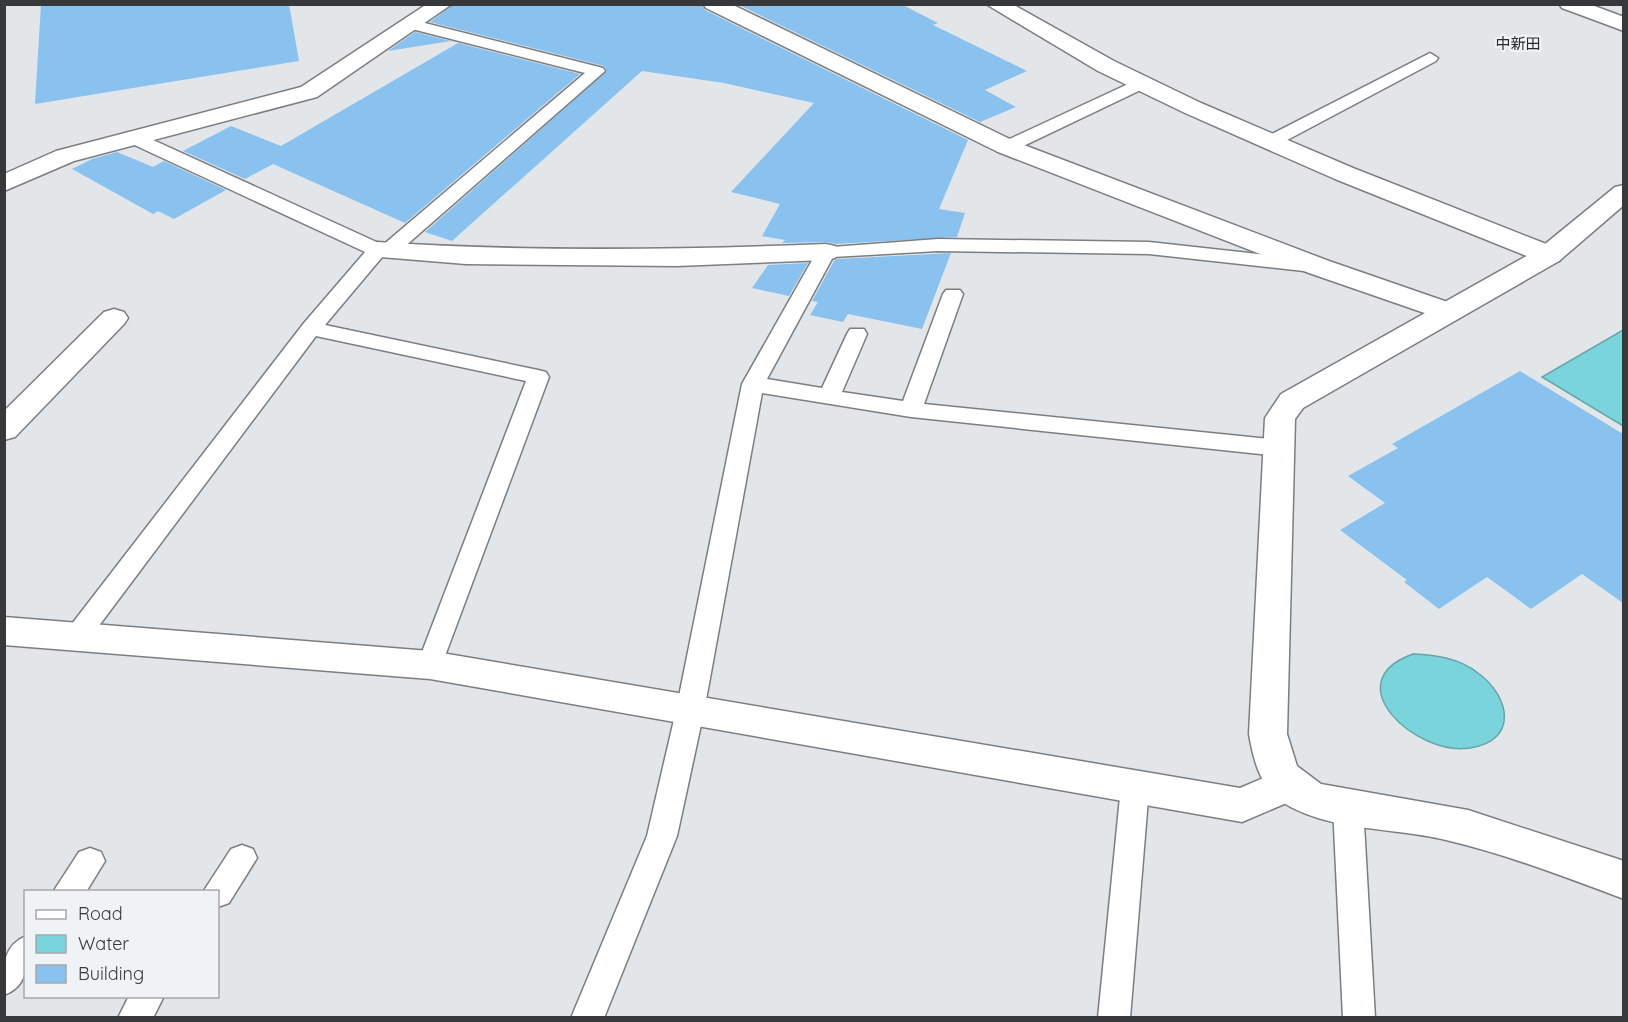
<svg xmlns="http://www.w3.org/2000/svg" width="1628" height="1022" viewBox="0 0 1628 1022" font-family="Quicksand,'Noto Sans JP',sans-serif">
  <style>
    .water { fill: #79d4db; stroke: #65a5aa; stroke-width: 1.5 }
    .building { fill: #89c2ef }
    .lines { fill: none; stroke-linecap: round; stroke-linejoin: round }
    .service-casing { stroke: #7b7e80; stroke-width: 3 }
    .minor-casing { stroke: #7b7e80; stroke-width: 3 }
    .tertiary-casing { stroke: #7b7e80; stroke-width: 3 }
    .service { fill: #fff; fill-rule: evenodd }
    .minor { fill: #fff; fill-rule: evenodd }
    .tertiary { fill: #fff; fill-rule: evenodd }
    .labels { text-anchor: middle; dominant-baseline: central; stroke-width: 4.5; stroke-linejoin: round; paint-order: stroke }
    .far-neighbourhood-label { font-size: 15px; fill: #282a2c; stroke: #f0f3f6 }
  </style>
  <rect width="100%" height="100%" fill="#e3e6e8"/>
  <g class="water">
    <polygon points="1623,330 1623,426 1542,377"/>
    <path d="M1413,654C1436,655 1459,658 1478,673C1510,696 1519,741 1470,748C1417,757 1334,682 1413,654Z"/>
  </g>
  <g class="building">
    <polygon points="41,4 289,4 299,61 35,104"/>
    <polygon points="454,4 701,4 705,10 968,140 939,209 965,213 957,237 836,244 826,242 782,243 785,240 762,236 780,204 731,192 814,103 724,83 642,71 452,241 425,232 607,71 604,66 430,22"/>
    <polygon points="737,4 901,4 938,23 933,25 1027,71 985,90 1016,107 980,122"/>
    <polygon points="415,32 451,41 388,51"/>
    <polygon points="458,43 580,74 405,223 273,164 245,179 183,151 231,126 281,146"/>
    <polygon points="117,152 153,167 164,161 226,190 174,219 158,211 153,214 72,169 92,159"/>
    <polygon points="951,253 922,329 848,314 843,322 810,315 818,302 812,301 834,261 837,259"/>
    <polygon points="808,263 789,296 752,288 768,265"/>
    <polygon points="1520,371 1623,434 1623,603 1582,574 1531,609 1487,577 1439,609 1404,582 1407,580 1340,530 1385,503 1348,476 1398,448 1392,444"/>
  </g>
  <g class="lines">
    <defs>
      <g id="service">
        <polygon points="413,20 603,68 605,71 395,255 383,256 325,325 538,370 546,372 549,377 439,672 430,675 421,672 417,665 526,381 316,336 86,643 77,646 68,643 64,636 68,629 304,323 365,252 128,142 125,138 128,134 140,134 383,245 585,73 408,28 405,25 408,22"/>
        <polygon points="1430,53 1438,58 1436,61 1274,147 1268,148 1259,143 1262,139"/>
        <polygon points="1141,78 1147,79 1149,83 1147,87 1013,151 1001,151 998,147 1001,143"/>
        <polygon points="938,239 1149,242 1313,260 1320,262 1323,266 1320,270 1313,272 1149,254 938,251 833,257 767,379 822,388 847,334 850,329 864,329 867,334 842,392 903,401 943,294 946,290 960,290 963,294 924,404 1279,440 1287,443 1290,448 1287,453 1279,456 911,417 762,393 704,711 677,836 604,1018 571,1018 647,836 676,711 742,384 819,248"/>
        <polygon points="1135,775 1145,778 1149,787 1130,1018 1098,1018 1121,787 1125,778"/>
        <polygon points="1348,793 1358,797 1363,806 1375,1018 1343,1018 1333,806 1338,797"/>
        <polygon points="242,845 253,849 257,858 229,903 218,907 218,892 203,892 231,849"/>
        <polygon points="90,848 101,852 105,861 86,892 53,892 79,852"/>
        <path d="M26,936C26,961 31,985 4,995C4,971 0,947 26,936Z"/>
        <polygon points="129,996 164,996 153,1018 118,1018"/>
      </g>
      <g id="minor">
        <polygon points="427,4 452,4 317,97 74,161 4,191 4,174 56,151 301,87"/>
        <polygon points="703,4 731,4 1016,142 1329,261 1459,306 1463,312 1459,318 1449,321 1439,318 1309,273 998,152 706,8"/>
        <polygon points="986,4 1012,4 1114,61 1201,103 1353,168 1559,249 1562,255 1559,261 1549,263 1539,261 1335,179 1185,113 1098,71"/>
        <polygon points="1559,4 1589,4 1624,17 1624,31 1562,8"/>
        <path d="M377,242C527,252 676,250 826,244L835,246L839,252L835,258L826,260L677,266L466,264L368,256L364,250L368,244Z"/>
        <polygon points="114,309 124,312 128,318 124,324 15,437 4,440 4,411 104,312"/>
        <polygon points="4,617 430,651 1240,788 1289,767 1303,772 1309,784 1303,796 1242,822 430,679 4,645"/>
      </g>
      <path id="tertiary" d="M1624,185V205L1559,261L1303,408L1295,419L1287,734L1297,766L1321,784L1468,810L1624,861V899C1565,877 1506,854 1446,840C1393,827 1330,832 1282,802C1260,787 1253,758 1249,734L1265,418L1281,394L1539,249L1615,187Z"/>
    </defs>
    <use href="#service" class="service-casing"/>
    <use href="#minor" class="minor-casing"/>
    <use href="#tertiary" class="tertiary-casing"/>
    <use href="#service" class="service"/>
    <use href="#minor" class="minor"/>
    <use href="#tertiary" class="tertiary"/>
  </g>
  <g class="labels">
    <g class="far-neighbourhood-label">
      <text x="1518" y="43">中新田</text>
    </g>
  </g>
  <rect width="1628" height="1022" fill="none" stroke="#373839" stroke-width="12"/>
  <rect x="24" y="890" width="195" height="108" fill="#f0f3f6" stroke="#a6a8aa" stroke-width="1.5"/>
  <rect x="36" y="910" width="30" height="9" fill="#ffffff" stroke="#a6a8aa" stroke-width="1.5"/>
  <text x="78" y="920" font-size="18" fill="#373839">Road</text>
  <rect x="36" y="935" width="30" height="18" fill="#79d4db" stroke="#a6a8aa" stroke-width="1.5"/>
  <text x="78" y="950" font-size="18" fill="#373839">Water</text>
  <rect x="36" y="965" width="30" height="18" fill="#89c2ef" stroke="#a6a8aa" stroke-width="1.5"/>
  <text x="78" y="980" font-size="18" fill="#373839">Building</text>
</svg>
